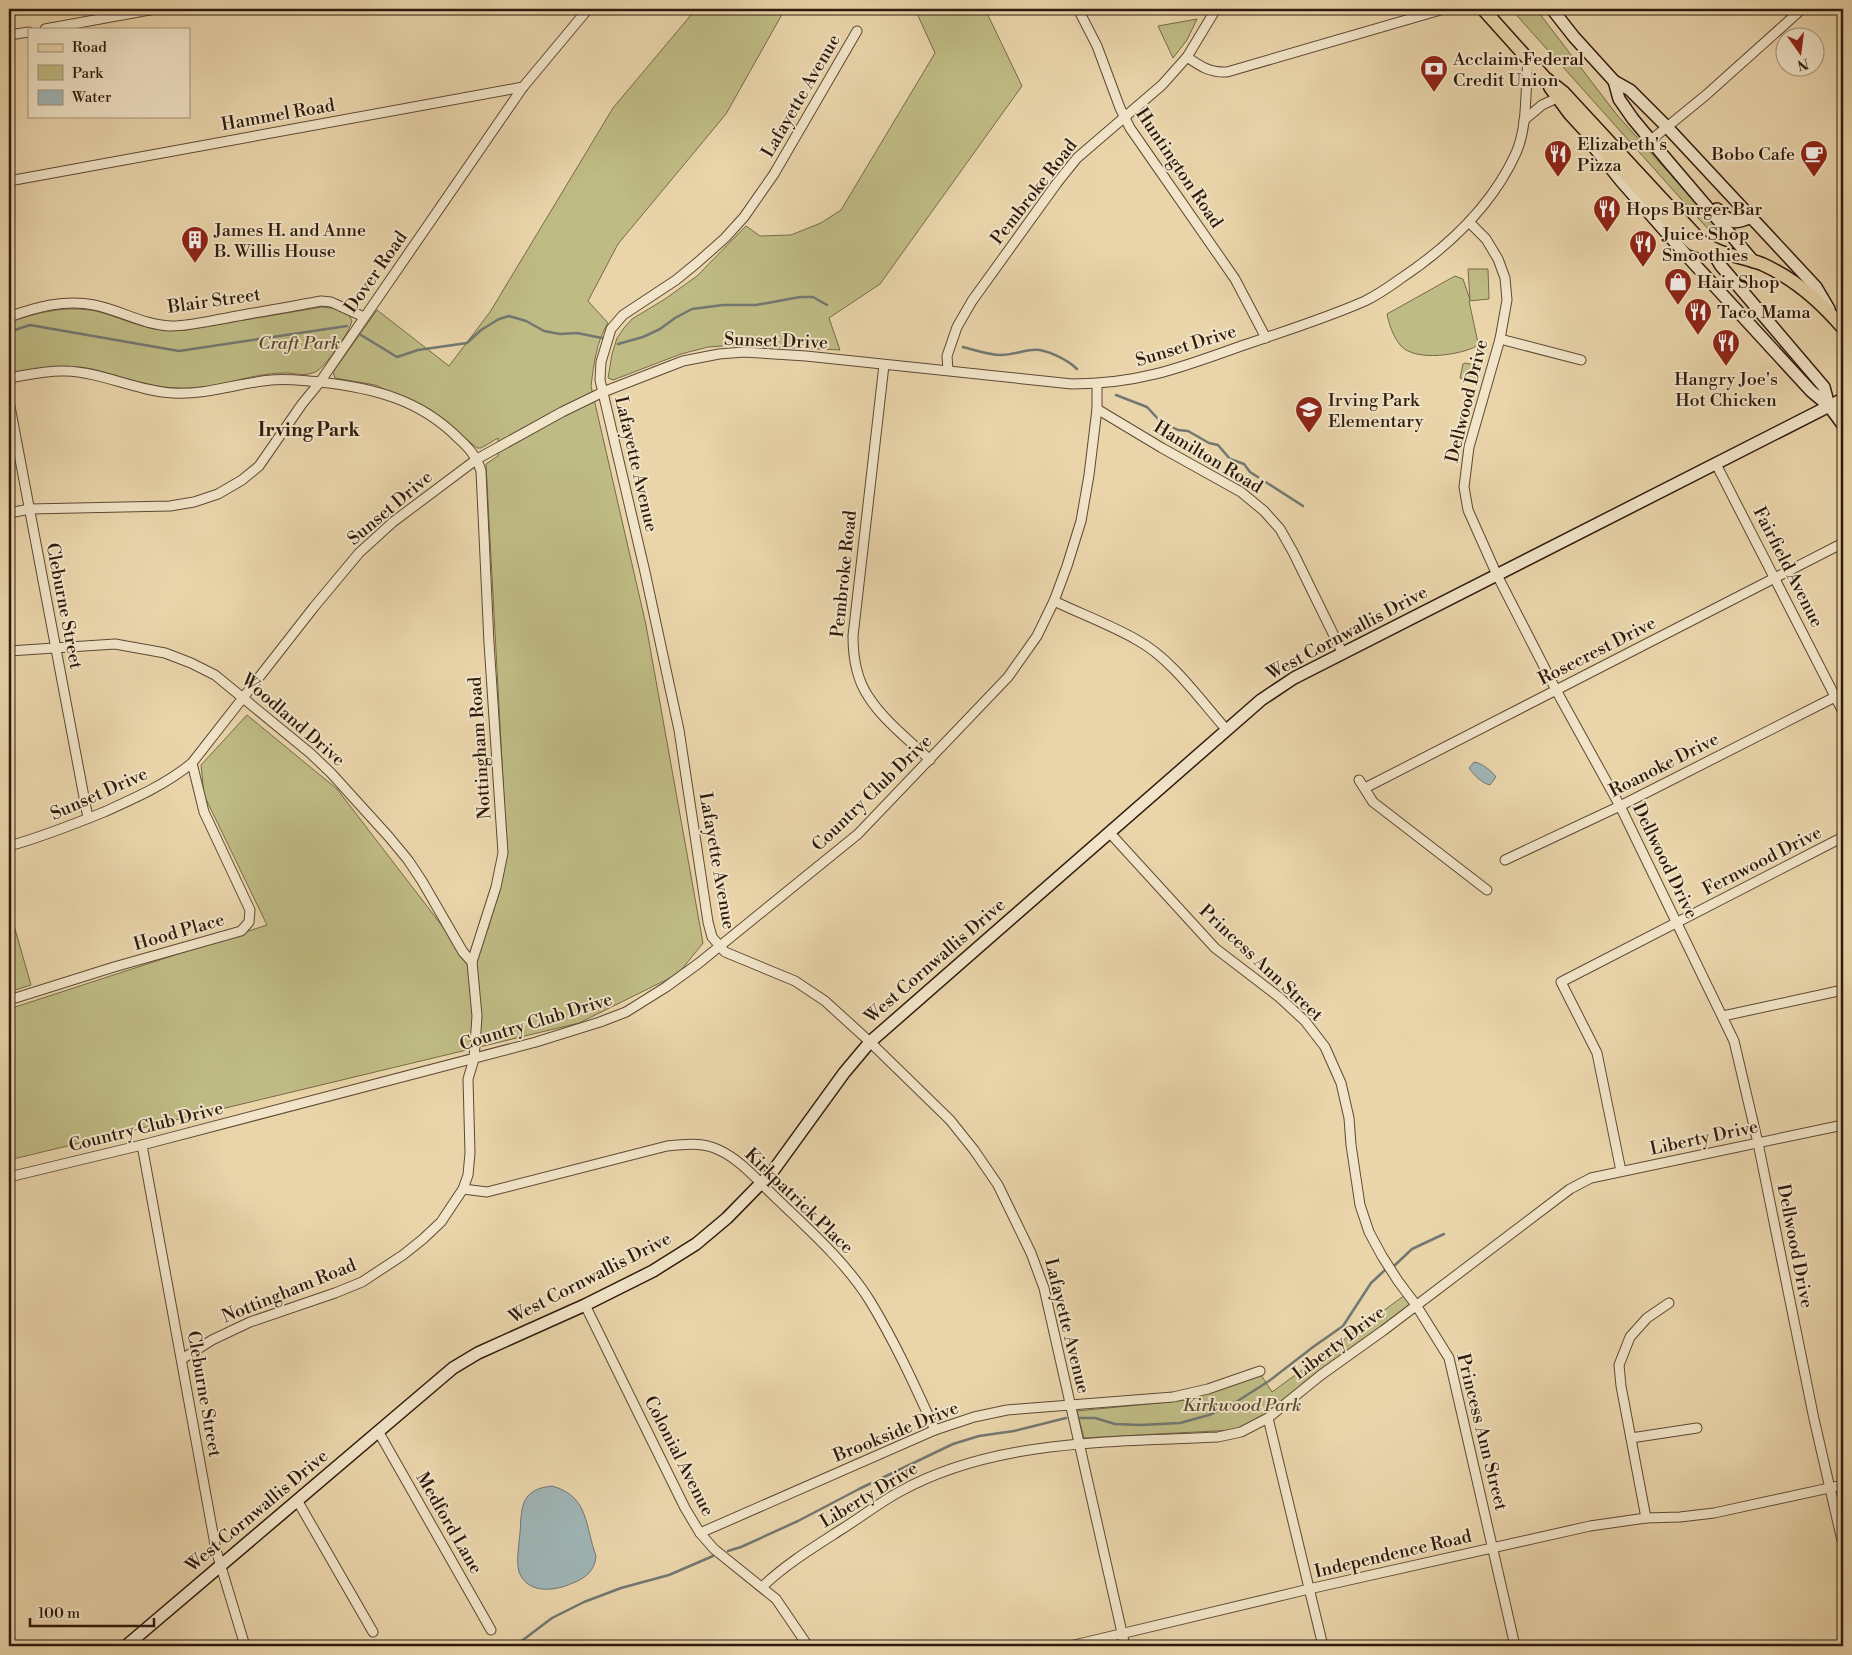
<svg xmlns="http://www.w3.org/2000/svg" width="1852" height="1655" viewBox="0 0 1852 1655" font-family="'Libre Bodoni',serif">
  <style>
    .green { fill: #bfbb84; stroke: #776a48 }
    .water { fill: #9fb5b6; stroke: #727772 }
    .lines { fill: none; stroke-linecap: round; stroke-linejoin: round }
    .stream { stroke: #727772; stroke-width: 2.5 }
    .street-casing { stroke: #5e4934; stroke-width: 11 }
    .secondary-casing { stroke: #2f1a0c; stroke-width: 14 }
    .primary-casing { stroke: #2f1a0c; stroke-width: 15 }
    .street { stroke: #f1e4c8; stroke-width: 9 }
    .secondary { stroke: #f1e4c8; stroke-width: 11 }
    .primary { stroke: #ead5ab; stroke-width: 12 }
    .labels { text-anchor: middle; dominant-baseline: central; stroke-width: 4; stroke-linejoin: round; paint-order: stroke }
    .poi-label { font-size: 18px; fill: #2f1a0c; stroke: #f1e4c8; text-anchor: start }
    .street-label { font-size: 18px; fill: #2f1a0c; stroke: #f1e4c8 }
    .park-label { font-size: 18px; font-style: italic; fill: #5a4a30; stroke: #f1e4c8 }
    .neighbourhood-label { font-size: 19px; font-weight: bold; fill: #2f1a0c; stroke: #f1e4c8 }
  </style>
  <rect width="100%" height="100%" fill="#ead5ab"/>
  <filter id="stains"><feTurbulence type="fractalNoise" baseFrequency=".004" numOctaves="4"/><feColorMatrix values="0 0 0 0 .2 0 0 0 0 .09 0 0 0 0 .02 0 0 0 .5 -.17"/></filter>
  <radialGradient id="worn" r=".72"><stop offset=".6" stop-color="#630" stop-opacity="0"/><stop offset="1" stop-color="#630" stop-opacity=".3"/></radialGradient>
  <g class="green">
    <path d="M696,9H785L726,114L618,244L588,301L608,323C596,342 594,364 591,386L646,625L703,943L678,974L579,1023L9,1160V1009L267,925L204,795L201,765L247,715L337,789L466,957L488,929L507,856L486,464L498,456V438L481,448H477L431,410L375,385L335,378L333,372L377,310L449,366L490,312L613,108Z"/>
    <polygon points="915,9 985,9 1022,86 880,284 829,318 840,350 737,345 708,347 681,354 613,380 608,378 612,354 617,338 624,328 632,319 665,299 697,276 746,226 760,236 791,235 821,223 841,210 935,53"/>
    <polygon points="1511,9 1536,9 1617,115 1731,242 1716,238"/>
    <polygon points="1197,19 1187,40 1173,58 1158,26"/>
    <path d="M1468,269H1488L1489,299L1469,301L1478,343L1477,346C1460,355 1416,362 1401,346C1394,338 1389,325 1387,314L1455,276L1463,279L1470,300Z"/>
    <path d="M322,307C333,308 348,309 352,321C349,333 325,368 315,372C304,377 295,373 285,373C248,373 213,391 176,388C147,387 120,376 92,369C65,363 35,369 9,374V322C38,313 64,305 96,311C112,315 127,322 143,326C157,330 171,330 185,330Z"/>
    <polygon points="1465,363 1479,366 1475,382 1460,378 1463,364"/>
    <polygon points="9,908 31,985 9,992"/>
    <polygon points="1405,1295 1411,1304 1262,1419 1251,1425 1233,1430 1084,1438 1077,1411 1188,1400 1261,1375 1272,1392"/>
  </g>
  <g class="water">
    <path d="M1474,762C1482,763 1492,771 1496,777L1490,785C1481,783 1474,775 1469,768Z"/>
    <path d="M552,1486C589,1496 585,1526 596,1556C595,1570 586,1578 573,1583C555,1591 528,1595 519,1572C516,1561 519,1545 520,1533C521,1523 520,1504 528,1496C534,1489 543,1487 552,1486Z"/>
  </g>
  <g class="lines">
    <g class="stream">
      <polyline points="9,332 30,325 179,351 347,326"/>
      <polyline points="361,335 397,357 418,350 467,343 481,330 499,319 509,316 526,321 544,331 560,334 577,333 602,338"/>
      <polyline points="618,344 643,337 660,329 675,318 692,309 723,305 756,305 800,297 813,297 827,305"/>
      <path d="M963,347C975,350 989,355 1001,355C1012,355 1021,351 1032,350C1045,348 1068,360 1077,369"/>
      <polyline points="1116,395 1147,407 1160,421 1178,430 1188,431 1209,443 1218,445 1230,459 1244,464 1250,472 1303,506"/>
      <polyline points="1394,1266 1412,1249 1444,1234"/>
      <polyline points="1080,1418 1095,1418 1115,1424 1141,1425 1180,1423 1209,1415 1236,1402 1269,1381 1313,1347 1343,1326 1371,1283 1385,1270"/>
      <polyline points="728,1551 741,1547 798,1521 859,1489 953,1444 979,1436 1014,1431 1066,1418"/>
      <polyline points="515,1646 552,1618 584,1602 621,1588 669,1575 713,1556"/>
    </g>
    <defs>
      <g id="street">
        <polyline points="1078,9 1097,46 1120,108 1130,128 1235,279 1266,338"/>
        <polyline points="45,29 155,9"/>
        <polyline points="857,31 774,174 744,217 725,238 698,262 676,280 623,315 611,329 601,362 600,380 645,572 679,730 708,922 712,937 725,952 795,981 825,1001 870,1042 950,1120 974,1150 998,1185 1031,1253 1044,1288 1125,1646"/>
        <polyline points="9,35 29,32"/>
        <path d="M1187,57C1200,66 1210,73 1227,72L1444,9"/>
        <polyline points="1524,120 1542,105 1557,98"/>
        <polyline points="1651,140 1706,95 1802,9"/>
        <polyline points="9,181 523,87"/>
        <polyline points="1469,222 1486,239 1498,259 1505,278 1507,300 1500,339 1469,447 1464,487 1468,510 1497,575 1556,690 1620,806 1734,1041 1758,1143 1814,1419 1843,1545"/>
        <path d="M9,317C36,307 65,299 94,305C120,310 143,325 171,326C190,326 209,321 227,318C258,312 290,307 321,301L331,302L364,317"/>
        <polyline points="1500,339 1581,360"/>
        <path d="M884,365L853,636C853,656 856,678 868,696C883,720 909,740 930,760"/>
        <polyline points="948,370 947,356 957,327 972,301 1057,183 1077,158 1162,85 1187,57 1216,9"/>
        <path d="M9,378C27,375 47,370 65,371C102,372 136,391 173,393C207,395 238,383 271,380C287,378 304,381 320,382C373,388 419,399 458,438C469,448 477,457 481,471L489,643L503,853L496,887L472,962L477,1016L474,1059L468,1079L470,1153L468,1175L463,1189L441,1222L423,1239L403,1255L362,1282L335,1293L250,1322L212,1340L182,1359"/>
        <polyline points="9,401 88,818"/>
        <polyline points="1097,409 1162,448 1241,492 1264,511 1280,529 1293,552 1343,654"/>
        <polyline points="1716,464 1843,712"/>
        <polyline points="9,513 30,509 170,506 194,502 218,494 242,480 259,466 302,404 320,382 523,87 588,9"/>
        <path d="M1054,601C1081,614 1111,625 1137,640C1172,659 1200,700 1226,729"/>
        <polyline points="9,651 115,644 165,653 191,663 215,675 310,753 331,773 389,837 408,860 422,881 463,952 472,962"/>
        <polyline points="1359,780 1373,802 1487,890"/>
        <polyline points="1365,788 1843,543"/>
        <polyline points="1109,832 1215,948 1279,997 1305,1021 1325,1047 1341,1083 1349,1118 1351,1145 1360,1205 1369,1232 1382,1256 1398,1281 1416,1305 1449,1358 1515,1646"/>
        <path d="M9,846C42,837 72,825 104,812C135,798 165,785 192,763L314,607L359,553L393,522L477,459L562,412L603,392L683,361L719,354L744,352L806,356L1072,384C1138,384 1180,368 1241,346C1282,332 1324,319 1365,301C1377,295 1389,287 1400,279C1448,247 1492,206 1516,153C1528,126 1525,90 1528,60"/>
        <polyline points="1505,860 1620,806 1835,697"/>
        <polyline points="9,1000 114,967 241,931 249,922 250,910 204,812 192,763"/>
        <polyline points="1723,1016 1843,990"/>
        <polyline points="142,1145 216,1550 245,1646"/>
        <polyline points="1621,1171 1597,1053 1561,982 1843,837"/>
        <polyline points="9,1177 142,1145 536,1042 600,1022 626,1012 666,987 699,963 858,834 1008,677 1037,636 1054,601 1067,566 1081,521 1089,475 1097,409 1097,384"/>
        <path d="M463,1189L487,1192L667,1146C685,1144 703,1142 719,1150C741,1160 758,1181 775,1197C807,1228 846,1262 870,1301C895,1342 915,1386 935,1430"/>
        <polyline points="585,1305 685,1508 700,1533 714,1549 776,1599 808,1646"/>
        <polyline points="1268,1418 1323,1646"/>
        <polyline points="378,1431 491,1630"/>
        <polyline points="1631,1438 1697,1428"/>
        <polyline points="297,1500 373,1632"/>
        <polyline points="1646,1518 1621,1386 1619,1365 1630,1337 1647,1318 1669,1303"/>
        <polyline points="700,1533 935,1430 974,1417 1007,1410 1173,1397 1208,1389 1260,1371"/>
        <path d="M762,1587C786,1564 814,1547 842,1529C861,1517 879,1503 899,1492C994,1439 1113,1442 1218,1437L1241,1432L1268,1418L1321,1375L1384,1330L1570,1189L1591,1178L1843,1125"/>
        <polyline points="1070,1646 1309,1589 1590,1526 1646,1518 1680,1517 1714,1513 1843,1485"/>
      </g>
      <g id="secondary">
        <polyline points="1552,9 1574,37 1614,81 1630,90 1667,127 1816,287 1829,309"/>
        <polyline points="1614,81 1619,99 1633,119 1667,160 1754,262"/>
        <polyline points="1593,146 1621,181 1687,256 1811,391 1829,406 1843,425"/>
        <path d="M1717,209C1731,222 1732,226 1751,217"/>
        <polyline points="1709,247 1721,266 1824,387 1829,406"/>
        <polyline points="126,1646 453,1368 478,1353 585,1305 653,1271 696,1244 727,1218 773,1171 844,1073 870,1042 1261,700 1294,678 1843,399"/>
      </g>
      <g id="primary">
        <path d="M1483,9L1545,78L1564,93L1701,241C1718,255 1741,256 1762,264C1793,278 1821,302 1843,328"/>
        <polyline points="1550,87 1570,114 1675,228 1693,244 1702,247"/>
      </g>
    </defs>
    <use href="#street" class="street-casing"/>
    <use href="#secondary" class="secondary-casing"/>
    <use href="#primary" class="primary-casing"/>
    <use href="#street" class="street"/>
    <use href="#secondary" class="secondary"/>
    <use href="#primary" class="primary"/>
  </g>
  <defs>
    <symbol id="bank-pin" viewBox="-11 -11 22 30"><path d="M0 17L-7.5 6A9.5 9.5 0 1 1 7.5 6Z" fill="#8f2418" stroke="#f1e4c8"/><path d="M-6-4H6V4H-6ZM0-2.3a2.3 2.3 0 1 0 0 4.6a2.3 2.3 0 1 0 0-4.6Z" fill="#fff"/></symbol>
    <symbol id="restaurant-pin" viewBox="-11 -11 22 30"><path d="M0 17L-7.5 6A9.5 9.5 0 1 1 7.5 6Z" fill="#8f2418" stroke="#f1e4c8"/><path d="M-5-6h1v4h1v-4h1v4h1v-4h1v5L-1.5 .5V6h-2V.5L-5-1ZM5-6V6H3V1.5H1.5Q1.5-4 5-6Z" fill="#fff"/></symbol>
    <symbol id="cafe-pin" viewBox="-11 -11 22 30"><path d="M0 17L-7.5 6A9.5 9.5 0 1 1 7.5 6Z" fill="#8f2418" stroke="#f1e4c8"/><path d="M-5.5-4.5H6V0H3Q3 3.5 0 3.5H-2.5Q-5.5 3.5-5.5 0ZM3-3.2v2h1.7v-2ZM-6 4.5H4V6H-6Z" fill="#fff"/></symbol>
    <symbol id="building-pin" viewBox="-11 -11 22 30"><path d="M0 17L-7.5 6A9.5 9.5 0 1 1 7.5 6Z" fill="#8f2418" stroke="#f1e4c8"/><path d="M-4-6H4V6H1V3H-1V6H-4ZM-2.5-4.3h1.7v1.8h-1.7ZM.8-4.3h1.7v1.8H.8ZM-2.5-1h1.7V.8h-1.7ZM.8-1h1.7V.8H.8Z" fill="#fff"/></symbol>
    <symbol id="shop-pin" viewBox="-11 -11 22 30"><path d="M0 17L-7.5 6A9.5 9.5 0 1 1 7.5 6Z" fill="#8f2418" stroke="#f1e4c8"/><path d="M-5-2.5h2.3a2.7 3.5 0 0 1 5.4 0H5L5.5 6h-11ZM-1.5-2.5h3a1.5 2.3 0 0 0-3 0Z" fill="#fff"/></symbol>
    <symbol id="school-pin" viewBox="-11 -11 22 30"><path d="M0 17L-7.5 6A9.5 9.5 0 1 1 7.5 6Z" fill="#8f2418" stroke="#f1e4c8"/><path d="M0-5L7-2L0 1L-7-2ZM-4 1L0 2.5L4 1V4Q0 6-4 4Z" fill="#fff"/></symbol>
  </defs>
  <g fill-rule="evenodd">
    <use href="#bank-pin" x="1418" y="53" width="32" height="43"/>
    <use href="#restaurant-pin" x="1542" y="138" width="32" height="43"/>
    <use href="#cafe-pin" x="1798" y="138" width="32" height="43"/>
    <use href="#restaurant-pin" x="1591" y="193" width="32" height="43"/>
    <use href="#building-pin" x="179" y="224" width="32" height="43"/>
    <use href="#restaurant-pin" x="1627" y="228" width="32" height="43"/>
    <use href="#shop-pin" x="1662" y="266" width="32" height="43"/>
    <use href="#restaurant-pin" x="1682" y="296" width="32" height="43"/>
    <use href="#restaurant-pin" x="1710" y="327" width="32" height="43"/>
    <use href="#school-pin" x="1293" y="394" width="32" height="43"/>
  </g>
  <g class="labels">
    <g class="poi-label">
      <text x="1453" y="59">Acclaim Federal<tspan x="1453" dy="21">Credit Union</tspan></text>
      <text x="1577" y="144">Elizabeth's<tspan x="1577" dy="21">Pizza</tspan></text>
      <text x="1795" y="154" text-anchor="end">Bobo Cafe</text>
      <text x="1626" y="209">Hops Burger Bar</text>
      <text x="214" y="230">James H. and Anne<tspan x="214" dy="21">B. Willis House</tspan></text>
      <text x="1662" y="234">Juice Shop<tspan x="1662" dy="21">Smoothies</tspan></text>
      <text x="1697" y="282">Hair Shop</text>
      <text x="1717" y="312">Taco Mama</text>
      <text x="1726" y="379" text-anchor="middle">Hangry Joe's<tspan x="1726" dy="21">Hot Chicken</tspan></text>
      <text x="1328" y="400">Irving Park<tspan x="1328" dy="21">Elementary</tspan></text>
    </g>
    <g class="street-label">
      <text transform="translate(801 96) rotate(-60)">Lafayette Avenue</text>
      <text transform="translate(278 115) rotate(-10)">Hammel Road</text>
      <text transform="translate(1179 168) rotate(56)">Huntington Road</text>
      <text transform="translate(1034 192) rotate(-52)">Pembroke Road</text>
      <text transform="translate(376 272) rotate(-55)">Dover Road</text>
      <text transform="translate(214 301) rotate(-8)">Blair Street</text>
      <text transform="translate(776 341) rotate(2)">Sunset Drive</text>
      <text transform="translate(1186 346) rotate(-17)">Sunset Drive</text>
      <text transform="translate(1467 401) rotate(-76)">Dellwood Drive</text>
      <text transform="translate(1208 457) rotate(31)">Hamilton Road</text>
      <text transform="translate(636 464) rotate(77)">Lafayette Avenue</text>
      <text transform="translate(390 508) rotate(-40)">Sunset Drive</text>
      <text transform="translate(1788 567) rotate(63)">Fairfield Avenue</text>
      <text transform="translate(844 574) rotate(-84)">Pembroke Road</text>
      <text transform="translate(64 606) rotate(79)">Cleburne Street</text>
      <text transform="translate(1347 633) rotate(-28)">West Cornwallis Drive</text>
      <text transform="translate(1597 651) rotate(-27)">Rosecrest Drive</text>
      <text transform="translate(293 720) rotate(41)">Woodland Drive</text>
      <text transform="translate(480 748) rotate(-94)">Nottingham Road</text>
      <text transform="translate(1664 765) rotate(-27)">Roanoke Drive</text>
      <text transform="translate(872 793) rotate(-44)">Country Club Drive</text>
      <text transform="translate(99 794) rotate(-24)">Sunset Drive</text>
      <text transform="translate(717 861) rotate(80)">Lafayette Avenue</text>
      <text transform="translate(1665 861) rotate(64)">Dellwood Drive</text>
      <text transform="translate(1762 861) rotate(-27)">Fernwood Drive</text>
      <text transform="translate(179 932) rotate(-16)">Hood Place</text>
      <text transform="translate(935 961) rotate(-41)">West Cornwallis Drive</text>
      <text transform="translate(1261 963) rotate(43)">Princess Ann Street</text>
      <text transform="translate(536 1022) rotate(-17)">Country Club Drive</text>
      <text transform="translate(146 1127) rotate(-14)">Country Club Drive</text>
      <text transform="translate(1704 1138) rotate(-12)">Liberty Drive</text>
      <text transform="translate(799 1201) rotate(44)">Kirkpatrick Place</text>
      <text transform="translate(1795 1246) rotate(79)">Dellwood Drive</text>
      <text transform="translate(590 1278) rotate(-27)">West Cornwallis Drive</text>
      <text transform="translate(289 1291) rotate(-22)">Nottingham Road</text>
      <text transform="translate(1067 1326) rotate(76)">Lafayette Avenue</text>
      <text transform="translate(1339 1343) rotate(-37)">Liberty Drive</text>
      <text transform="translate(204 1394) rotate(80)">Cleburne Street</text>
      <text transform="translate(896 1432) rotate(-22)">Brookside Drive</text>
      <text transform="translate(1482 1432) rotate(76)">Princess Ann Street</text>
      <text transform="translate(679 1456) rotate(63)">Colonial Avenue</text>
      <text transform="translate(869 1495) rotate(-31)">Liberty Drive</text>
      <text transform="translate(257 1511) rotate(-40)">West Cornwallis Drive</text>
      <text transform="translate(449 1523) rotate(60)">Medford Lane</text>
      <text transform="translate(1393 1554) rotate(-13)">Independence Road</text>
    </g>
    <g class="park-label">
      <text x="299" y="343">Craft Park</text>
      <text x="1242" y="1405">Kirkwood Park</text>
    </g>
    <g class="neighbourhood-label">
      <text x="309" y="430">Irving Park</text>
    </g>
  </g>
  <rect width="1852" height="1655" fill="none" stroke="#ead5ab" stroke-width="30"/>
  <rect x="10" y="10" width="1832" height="1635" fill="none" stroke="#2f1a0c" stroke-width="2.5"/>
  <rect x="15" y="15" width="1822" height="1625" fill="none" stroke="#2f1a0c"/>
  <rect x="28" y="28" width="162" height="90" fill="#f1e4c8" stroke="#a3937d"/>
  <rect x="38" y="44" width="25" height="8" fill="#ead5ab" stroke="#a3937d"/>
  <text x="72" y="52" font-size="15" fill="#2f1a0c">Road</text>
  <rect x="38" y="65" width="25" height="15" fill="#bfbb84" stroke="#a3937d"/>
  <text x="72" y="78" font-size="15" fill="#2f1a0c">Park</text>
  <rect x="38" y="90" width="25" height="15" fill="#9fb5b6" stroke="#a3937d"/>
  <text x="72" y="102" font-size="15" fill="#2f1a0c">Water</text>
  <g transform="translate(1800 52) rotate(166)"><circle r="24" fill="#f1e4c8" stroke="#a3937d"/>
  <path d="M0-4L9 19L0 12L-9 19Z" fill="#8f2418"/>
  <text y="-8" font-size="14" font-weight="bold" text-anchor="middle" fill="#2f1a0c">N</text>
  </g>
  <path d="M30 1618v8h124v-8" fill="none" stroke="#2f1a0c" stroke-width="2.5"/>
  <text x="38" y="1618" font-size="15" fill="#2f1a0c" stroke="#f1e4c8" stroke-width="4" paint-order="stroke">100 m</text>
  <rect width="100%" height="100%" filter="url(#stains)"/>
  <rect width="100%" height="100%" fill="url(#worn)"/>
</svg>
